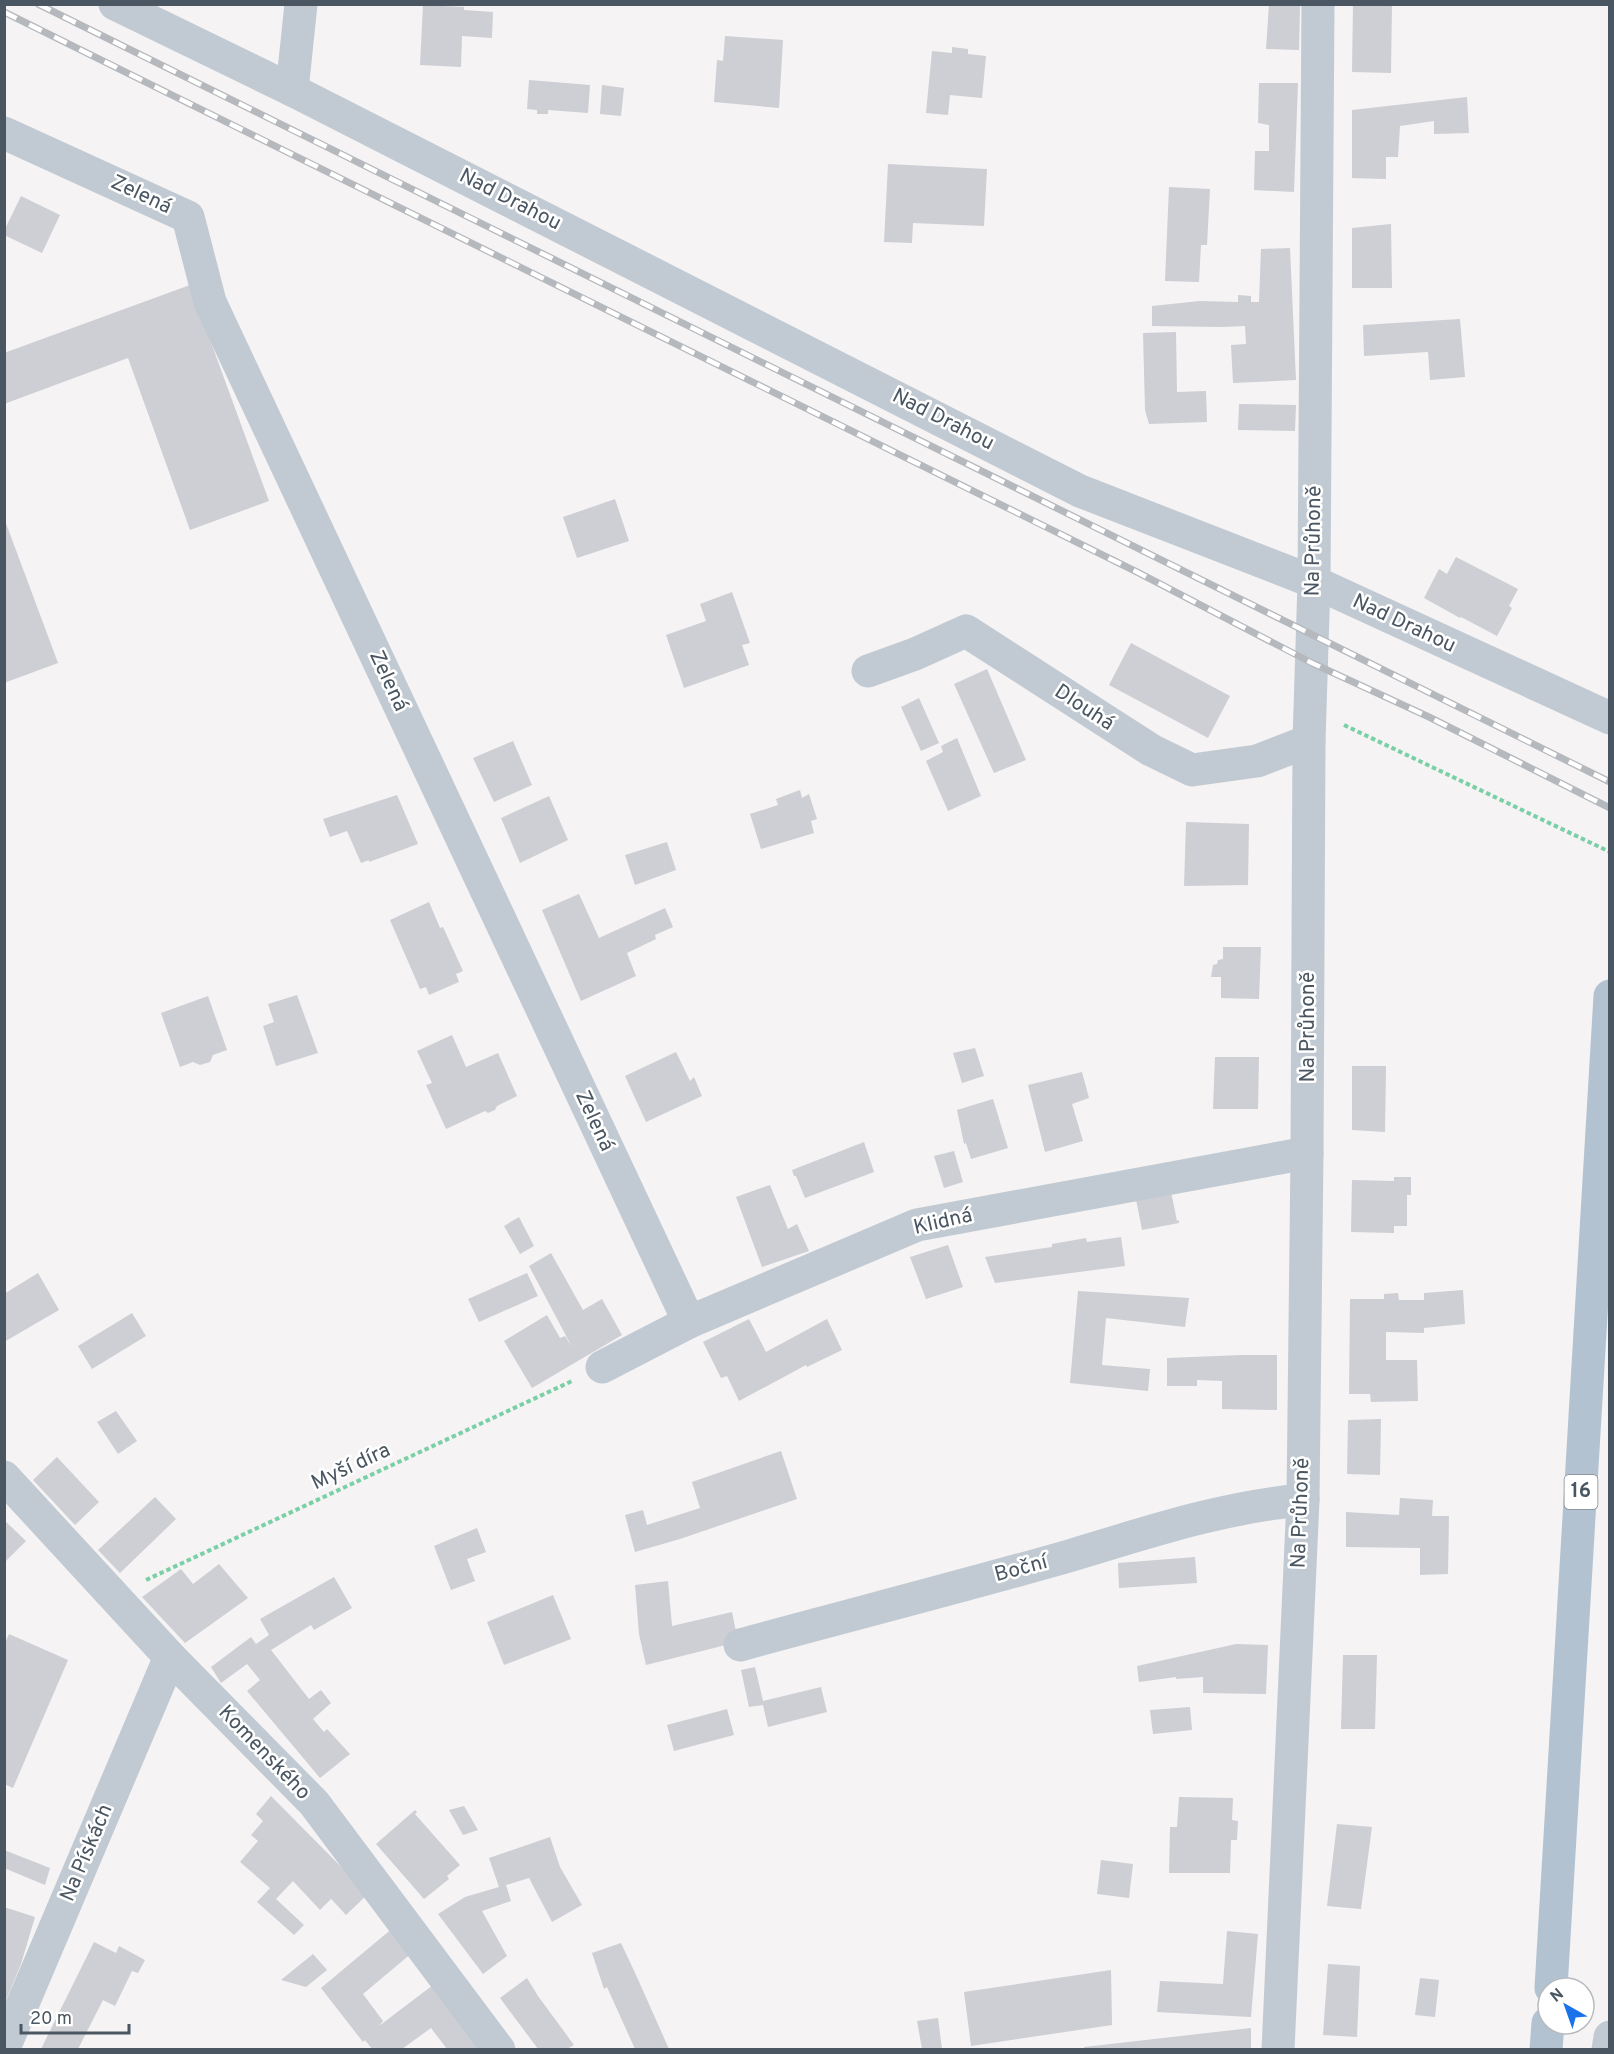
<svg xmlns="http://www.w3.org/2000/svg" width="1614" height="2054" viewBox="0 0 1614 2054" font-family="Overpass,sans-serif">
  <style>
    .building { fill: #cdcfd5 }
    .lines { fill: none; stroke-linecap: round; stroke-linejoin: round }
    .path { stroke: #7ad0a6; stroke-width: 4; stroke-dasharray: 4.5 3; stroke-linecap: butt }
    .minor { stroke: #c1cad2; stroke-width: 33 }
    .primary { stroke: #b3c2d1; stroke-width: 33 }
    .rail-casing { stroke: #b5b8bd; stroke-width: 7 }
    .rail { stroke: #fff; stroke-width: 4.5; stroke-dasharray: 14; stroke-linecap: butt }
    .labels { text-anchor: middle; dominant-baseline: central; stroke-width: 5; stroke-linejoin: round; paint-order: stroke }
    .shield { fill: #fff; stroke: #808990; stroke-width: 1.5 }
    .shield-label { font-size: 20px; font-weight: bold; fill: #4a5661 }
    .street-label { font-size: 21px; fill: #4a5661; stroke: #fff }
  </style>
  <rect width="100%" height="100%" fill="#f5f3f3"/>
  <g class="building">
    <polygon points="1269,4 1300,4 1299,50 1266,49"/>
    <polygon points="1353,4 1392,4 1391,73 1352,72"/>
    <polygon points="423,5 464,7 464,10 493,12 492,38 462,36 461,67 420,65"/>
    <polygon points="725,36 783,40 779,108 714,102 717,60 723,61"/>
    <polygon points="952,47 968,49 968,54 986,56 982,98 950,95 948,115 926,113 932,51 952,53"/>
    <polygon points="529,80 590,85 588,113 548,110 548,114 537,114 537,110 527,109"/>
    <polygon points="1259,83 1298,83 1294,192 1254,190 1255,151 1269,151 1269,125 1258,123"/>
    <polygon points="602,85 624,88 621,116 600,114"/>
    <polygon points="1467,97 1469,133 1434,134 1434,121 1400,126 1398,157 1386,157 1386,179 1352,178 1352,110"/>
    <polygon points="888,164 987,169 984,226 913,223 912,243 884,242"/>
    <polygon points="1169,187 1210,189 1207,245 1201,245 1199,282 1165,281"/>
    <polygon points="21,196 60,215 42,253 4,235 4,231"/>
    <polygon points="1391,224 1392,288 1352,288 1352,228"/>
    <polygon points="1290,248 1296,380 1233,383 1231,345 1246,344 1245,326 1222,327 1152,326 1152,306 1200,301 1238,302 1238,295 1251,296 1251,302 1259,302 1261,249"/>
    <polygon points="190,285 269,501 190,530 128,358 4,404 4,353"/>
    <polygon points="1460,319 1465,377 1430,380 1428,352 1364,356 1363,325"/>
    <polygon points="1176,332 1177,392 1206,391 1207,422 1149,424 1145,410 1143,333"/>
    <polygon points="1239,404 1296,405 1295,431 1238,430"/>
    <polygon points="615,499 629,541 577,558 563,517"/>
    <polygon points="4,518 58,663 4,683"/>
    <polygon points="1456,557 1518,589 1509,606 1512,608 1497,636 1461,617 1460,618 1424,598 1439,569 1447,574"/>
    <polygon points="732,592 750,643 742,645 749,665 684,688 666,635 706,621 700,604"/>
    <polygon points="1131,643 1230,696 1208,738 1109,685"/>
    <polygon points="987,669 1026,760 994,773 954,684"/>
    <polygon points="919,698 939,743 921,751 901,707"/>
    <polygon points="957,738 981,796 948,811 926,761 943,752 941,746"/>
    <polygon points="513,741 532,785 494,802 473,758"/>
    <polygon points="800,790 802,798 809,794 817,819 811,821 814,833 761,849 750,814 778,805 776,799"/>
    <polygon points="397,795 418,844 369,862 369,860 361,863 347,831 330,837 323,819"/>
    <polygon points="549,796 568,840 520,863 501,818"/>
    <polygon points="1186,822 1249,824 1248,885 1184,886"/>
    <polygon points="667,842 676,870 635,885 625,855"/>
    <polygon points="579,894 599,938 665,908 673,927 655,935 656,939 627,953 636,976 581,1001 542,910"/>
    <polygon points="429,902 440,928 443,927 463,971 456,974 459,982 429,995 426,987 420,989 390,920"/>
    <polygon points="1223,947 1261,947 1259,999 1221,998 1221,977 1211,977 1213,965 1217,964 1218,960 1223,959"/>
    <polygon points="297,995 318,1053 276,1066 263,1026 274,1022 268,1004"/>
    <polygon points="208,996 227,1050 213,1055 210,1062 200,1065 193,1062 180,1067 161,1013"/>
    <polygon points="452,1035 466,1067 498,1053 517,1096 497,1106 495,1110 488,1113 485,1111 446,1129 426,1085 432,1083 417,1051"/>
    <polygon points="975,1048 984,1076 962,1083 953,1053"/>
    <polygon points="676,1052 690,1081 694,1077 702,1096 646,1122 625,1076"/>
    <polygon points="1215,1057 1259,1057 1258,1109 1213,1109"/>
    <polygon points="1352,1066 1386,1066 1385,1132 1352,1130"/>
    <polygon points="1082,1072 1089,1098 1072,1104 1083,1141 1045,1152 1028,1085"/>
    <polygon points="993,1099 1008,1148 971,1159 966,1143 964,1144 957,1110"/>
    <polygon points="864,1142 874,1172 805,1198 796,1176 794,1176 792,1170"/>
    <polygon points="954,1151 963,1182 944,1188 934,1156"/>
    <polygon points="1394,1177 1411,1177 1411,1195 1407,1195 1407,1226 1394,1226 1394,1233 1351,1232 1352,1180 1394,1181"/>
    <polygon points="1169,1182 1177,1221 1179,1220 1179,1223 1142,1230 1134,1189"/>
    <polygon points="770,1185 788,1229 797,1224 809,1251 762,1267 736,1197"/>
    <polygon points="519,1217 534,1246 520,1254 504,1226"/>
    <polygon points="1121,1237 1125,1266 995,1283 985,1257 1052,1247 1052,1244 1086,1238 1087,1242"/>
    <polygon points="948,1245 963,1287 926,1299 910,1257"/>
    <polygon points="551,1253 583,1310 602,1299 622,1335 532,1388 504,1341 547,1315 560,1338 565,1336 572,1347 529,1266"/>
    <polygon points="38,1273 59,1310 4,1342 4,1294"/>
    <polygon points="527,1273 538,1296 479,1322 468,1299"/>
    <polygon points="1463,1290 1465,1324 1424,1328 1424,1333 1386,1332 1386,1360 1417,1360 1418,1401 1371,1402 1370,1394 1349,1394 1350,1299 1384,1299 1384,1294 1398,1293 1399,1300 1424,1300 1424,1293"/>
    <polygon points="1078,1291 1189,1298 1185,1327 1106,1318 1102,1365 1150,1369 1148,1391 1070,1383"/>
    <polygon points="132,1313 146,1336 92,1369 78,1346"/>
    <polygon points="749,1319 766,1352 827,1319 842,1350 807,1367 806,1365 739,1401 727,1376 721,1378 703,1342"/>
    <polygon points="1242,1355 1277,1355 1277,1410 1222,1409 1222,1381 1197,1380 1197,1386 1167,1386 1167,1358"/>
    <polygon points="116,1411 137,1441 118,1454 97,1422"/>
    <polygon points="1381,1419 1380,1475 1347,1474 1348,1420"/>
    <polygon points="781,1451 797,1499 680,1539 635,1552 625,1515 643,1510 647,1525 700,1508 692,1482"/>
    <polygon points="57,1457 99,1502 75,1525 33,1480"/>
    <polygon points="155,1497 176,1519 120,1573 98,1550"/>
    <polygon points="1400,1498 1433,1500 1432,1516 1449,1516 1448,1574 1420,1575 1420,1548 1346,1547 1346,1512 1399,1515"/>
    <polygon points="4,1520 26,1541 4,1563"/>
    <polygon points="477,1528 486,1552 467,1559 475,1581 451,1590 434,1546"/>
    <polygon points="1195,1557 1197,1583 1119,1588 1118,1563"/>
    <polygon points="219,1564 248,1598 185,1643 142,1597 181,1569 193,1584"/>
    <polygon points="334,1577 352,1608 314,1630 311,1625 271,1650 309,1699 321,1690 331,1703 313,1719 324,1732 327,1729 350,1754 320,1778 247,1691 260,1680 247,1664 221,1683 211,1667 251,1637 256,1644 269,1635 260,1619"/>
    <polygon points="668,1581 672,1626 732,1612 738,1642 646,1665 639,1634 635,1585"/>
    <polygon points="553,1595 571,1639 504,1665 487,1622"/>
    <polygon points="9,1634 68,1660 13,1788 4,1784 4,1645"/>
    <polygon points="1236,1644 1268,1645 1266,1694 1203,1693 1203,1677 1176,1679 1176,1677 1139,1682 1137,1666"/>
    <polygon points="1343,1655 1377,1655 1375,1729 1341,1729"/>
    <polygon points="755,1667 763,1701 821,1687 827,1712 768,1727 763,1705 749,1707 741,1670"/>
    <polygon points="1190,1707 1192,1730 1153,1734 1150,1710"/>
    <polygon points="727,1709 734,1735 674,1751 667,1725"/>
    <polygon points="271,1796 368,1894 346,1915 321,1888 331,1899 320,1910 293,1881 276,1899 304,1925 294,1935 257,1902 270,1888 240,1862 258,1841 251,1835 263,1821 256,1814"/>
    <polygon points="1179,1797 1233,1798 1232,1820 1238,1821 1237,1840 1231,1840 1230,1873 1169,1873 1170,1827 1177,1827"/>
    <polygon points="464,1806 478,1830 463,1835 449,1810"/>
    <polygon points="415,1810 417,1812 415,1814 460,1865 447,1876 449,1879 424,1899 376,1844"/>
    <polygon points="1337,1824 1372,1827 1361,1909 1327,1906"/>
    <polygon points="550,1837 560,1867 582,1905 552,1922 529,1878 506,1885 511,1901 482,1911 507,1956 483,1974 438,1914 465,1897 499,1887 489,1858"/>
    <polygon points="4,1850 50,1868 45,1885 4,1868"/>
    <polygon points="1101,1860 1133,1864 1129,1898 1097,1894"/>
    <polygon points="4,1907 35,1917 21,1964 5,2003"/>
    <polygon points="394,1927 413,1952 363,1994 383,2021 379,2026 437,1982 487,2049 447,2049 431,2028 402,2049 372,2049 365,2040 363,2042 321,1988"/>
    <polygon points="1227,1931 1258,1934 1251,2017 1157,2012 1160,1981 1223,1984"/>
    <polygon points="94,1942 116,1953 119,1946 145,1960 138,1973 132,1971 115,2006 103,2000 78,2049 41,2049"/>
    <polygon points="621,1943 636,1975 669,2049 635,2049 607,1987 604,1989 592,1953"/>
    <polygon points="313,1954 327,1970 306,1987 281,1980"/>
    <polygon points="1328,1964 1360,1966 1357,2037 1323,2035"/>
    <polygon points="1111,1970 1112,2025 971,2046 964,1992"/>
    <polygon points="527,1978 538,1996 574,2045 567,2049 538,2049 500,1998"/>
    <polygon points="1420,1978 1439,1980 1435,2017 1415,2015"/>
    <polygon points="938,2018 942,2049 922,2049 917,2021"/>
    <polygon points="1251,2028 1251,2049 1085,2049 1084,2047"/>
  </g>
  <g class="lines">
    <g class="path">
      <polyline points="1344,725 1610,852"/>
      <polyline points="146,1580 572,1381"/>
    </g>
    <g class="minor">
      <polyline points="115,4 292,90 1080,491 1314,582 1610,718"/>
      <polyline points="292,90 301,4"/>
      <polyline points="4,133 188,217 210,302 689,1322"/>
      <polyline points="868,671 915,654 966,631 1151,750 1192,770 1257,761 1309,741"/>
      <polyline points="602,1367 689,1322 917,1225 1307,1153"/>
      <polyline points="4,1477 170,1657 314,1803 499,2050"/>
      <path d="M740,1645C850,1615 960,1587 1069,1556C1146,1533 1222,1507 1303,1500"/>
      <polyline points="4,2048 170,1657"/>
      <polyline points="1278,2050 1303,1500 1307,1153 1309,741 1314,582 1318,4"/>
      <polyline points="1608,2050 1610,2037"/>
    </g>
    <g class="primary">
      <polyline points="1551,1988 1610,996"/>
      <polyline points="1546,2050 1548,2023"/>
    </g>
    <defs>
      <g id="rail">
        <polyline points="38,4 1610,782"/>
        <polyline points="4,12 1139,573 1312,663 1429,717 1610,808"/>
      </g>
    </defs>
    <use href="#rail" class="rail-casing"/>
    <use href="#rail" class="rail"/>
  </g>
  <g class="labels">
    <rect class="shield" x="1564.5" y="1475" width="33" height="34" rx="4.5"/>
    <g class="shield-label">
      <text x="1581" y="1492">16</text>
    </g>
    <g class="street-label">
      <text transform="translate(141 195) rotate(25)">Zelená</text>
      <text transform="translate(510 200) rotate(27)">Nad Drahou</text>
      <text transform="translate(943 420) rotate(27)">Nad Drahou</text>
      <text transform="translate(1314 541) rotate(-89)">Na Průhoně</text>
      <text transform="translate(1404 624) rotate(25)">Nad Drahou</text>
      <text transform="translate(388 681) rotate(65)">Zelená</text>
      <text transform="translate(1084 708) rotate(33)">Dlouhá</text>
      <text transform="translate(1308 1027) rotate(-90)">Na Průhoně</text>
      <text transform="translate(594 1121) rotate(65)">Zelená</text>
      <text transform="translate(943 1222) rotate(-13)">Klidná</text>
      <text transform="translate(351 1467) rotate(-25)">Myší díra</text>
      <text transform="translate(1301 1513) rotate(-88)">Na Průhoně</text>
      <text transform="translate(1021 1569) rotate(-15)">Boční</text>
      <text transform="translate(264 1753) rotate(46)">Komenského</text>
      <text transform="translate(87 1853) rotate(-67)">Na Pískách</text>
    </g>
  </g>
  <rect width="1614" height="2054" fill="none" stroke="#4a5661" stroke-width="12"/>
  <g transform="translate(1566 2006) rotate(320)"><circle r="28" fill="#ffffff" stroke="#b7bbc0" stroke-width="1.5"/>
  <path d="M0-4.5L10 22L0 15L-10 22Z" fill="#1a73e8"/>
  <text y="-9" font-size="16" font-weight="bold" text-anchor="middle" fill="#4a5661">N</text>
  </g>
  <path d="M21 2024v9h108v-9" fill="none" stroke="#4a5661" stroke-width="3"/>
  <text x="30" y="2024" font-size="18" fill="#4a5661" stroke="#ffffff" stroke-width="4.5" paint-order="stroke">20 m</text>
</svg>
